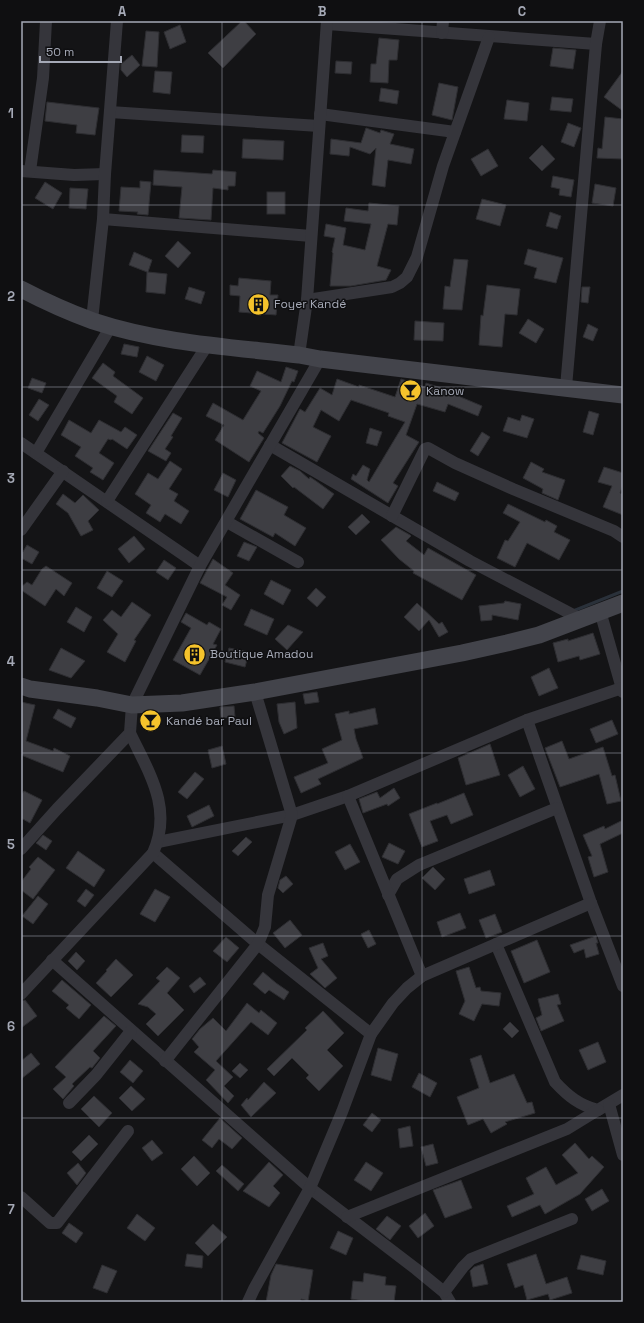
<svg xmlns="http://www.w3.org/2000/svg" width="644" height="1323" viewBox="0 0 644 1323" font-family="'Space Grotesk',sans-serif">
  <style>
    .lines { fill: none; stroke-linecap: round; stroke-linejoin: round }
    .stream { stroke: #2a313a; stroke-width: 3 }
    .building { fill: #3e3e43; stroke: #2e2e32 }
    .street { stroke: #35353b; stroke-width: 12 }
    .secondary { stroke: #43444b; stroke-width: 17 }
    .grid { fill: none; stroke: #a5a9b6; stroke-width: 1; stroke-opacity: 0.55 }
    .labels { text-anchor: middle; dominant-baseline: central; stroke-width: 3; stroke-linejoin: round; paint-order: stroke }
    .poi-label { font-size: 12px; fill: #a5a9b6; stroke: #0f0f11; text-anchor: start }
    .neatline { fill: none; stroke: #a5a9b6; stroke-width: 1.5 }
    .grid-label { font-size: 13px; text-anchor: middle; font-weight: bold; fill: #a5a9b6 }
  </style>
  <rect width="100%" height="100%" fill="#141416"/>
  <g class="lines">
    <polyline class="stream" points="573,611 623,591"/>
  </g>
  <g class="building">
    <polygon points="242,21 244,21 256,34 223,68 208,53"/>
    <polygon points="180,25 186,42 170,49 164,32"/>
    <polygon points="146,31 159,32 157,67 142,66"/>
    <polygon points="379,38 399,40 397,60 389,60 388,83 370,82 371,64 376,64"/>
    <polygon points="553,48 576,50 573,69 550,66"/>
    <polygon points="132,55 140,65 127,77 121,70 121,64"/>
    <polygon points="336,61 352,62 351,74 335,73"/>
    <polygon points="155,71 172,72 170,94 153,92"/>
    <polygon points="623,71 623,111 604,97"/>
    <polygon points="439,83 458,87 452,120 432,115"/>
    <polygon points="381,88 399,91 397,104 379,101"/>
    <polygon points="552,97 573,99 571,112 550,110"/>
    <polygon points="507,100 529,103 527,121 504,119"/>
    <polygon points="47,102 99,108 95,135 76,133 77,125 45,121"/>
    <polygon points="605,117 623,119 623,159 597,158 598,148 602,149"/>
    <polygon points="568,123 581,128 574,147 561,142"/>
    <polygon points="366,128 380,133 381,130 394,134 390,144 414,149 411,164 388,160 385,187 372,185 376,148 370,154 350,147 349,156 330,154 331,139 361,143"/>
    <polygon points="182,135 204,136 203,153 181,152"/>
    <polygon points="243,139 284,141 283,160 242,158"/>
    <polygon points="542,145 555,159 542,171 529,158"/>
    <polygon points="488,149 498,166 481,176 471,159"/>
    <polygon points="154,170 212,174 213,170 236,172 235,186 228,186 228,190 213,188 211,220 179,218 182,187 153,185"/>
    <polygon points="553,176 574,180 571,197 559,195 560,189 551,187"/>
    <polygon points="140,181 151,182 148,215 137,214 138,212 119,211 121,187 140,188"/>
    <polygon points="45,182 62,193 53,209 35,198"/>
    <polygon points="595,184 616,188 613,206 592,203"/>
    <polygon points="70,188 88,189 86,209 69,208"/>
    <rect x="267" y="192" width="18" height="22"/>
    <polygon points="482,199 506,205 500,226 476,219"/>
    <polygon points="369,203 399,206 397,225 388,224 377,266 391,270 386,280 351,286 330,286 333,253 332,252 335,238 324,236 326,224 346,228 343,245 365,250 371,224 344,221 346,208 368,211"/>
    <polygon points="550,212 561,216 557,229 546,226"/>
    <polygon points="178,241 191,253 178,268 165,256"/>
    <polygon points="528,249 563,258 556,283 534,278 537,268 524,264"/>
    <polygon points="134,252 152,260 148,272 167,274 165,294 146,292 147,272 129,265"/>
    <polygon points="454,259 468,260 462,310 443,309 445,286 450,287"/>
    <polygon points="239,278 271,281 270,295 278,295 276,315 239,312 240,296 230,295 230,285 238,286"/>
    <polygon points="487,285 520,289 517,315 505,314 502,347 479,345 481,315 483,316"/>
    <polygon points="189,287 205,292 201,304 185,299"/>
    <polygon points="582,287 590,287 588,303 581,302"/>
    <polygon points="528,319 544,329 536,343 519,333"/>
    <polygon points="415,321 444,323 443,341 414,340"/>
    <polygon points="588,324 598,329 593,341 583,337"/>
    <polygon points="124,344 139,347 137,357 121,354"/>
    <polygon points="147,356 164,365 156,381 139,372"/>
    <polygon points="103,363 115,372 113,376 143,398 132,414 114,402 117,396 92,378"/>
    <polygon points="286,367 298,371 294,382 292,381 280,406 263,433 259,431 258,433 264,438 249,462 215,440 224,425 206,416 213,403 243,420 261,391 250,386 257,371 281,382"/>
    <polygon points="32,378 46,383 42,393 28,388"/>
    <polygon points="337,379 359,387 359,385 395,397 401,379 425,387 426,383 451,391 451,393 482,406 478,416 448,404 445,412 417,404 406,435 419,442 393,483 398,486 388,503 351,479 353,474 356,476 363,465 370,469 367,480 369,482 405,422 388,416 389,413 351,400 339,421 321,410 313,427 331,436 317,462 282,443 300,409 305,412 320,388 332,395"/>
    <polygon points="39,399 49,405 38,421 29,415"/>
    <polygon points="589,411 599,414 593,435 583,432"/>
    <polygon points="173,413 182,418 171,436 173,437 165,449 171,453 166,461 148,451"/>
    <polygon points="522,415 534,419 527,438 503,431 508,417 520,421"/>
    <polygon points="69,420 91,433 99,420 121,432 125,427 137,435 127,449 112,439 111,440 108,439 99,453 114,463 103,480 90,472 93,468 75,456 81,447 61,435"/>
    <polygon points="370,428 382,432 377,446 366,443"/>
    <polygon points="482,432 490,437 478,456 470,451"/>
    <polygon points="170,461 182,469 169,489 178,494 174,501 189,511 181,524 165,514 160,522 146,513 151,505 135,494 148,473 158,479"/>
    <polygon points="531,462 544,469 542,472 565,480 558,500 542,493 543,489 523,478"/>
    <polygon points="290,466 300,471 309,479 310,477 316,481 334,494 323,509 294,487 293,488 281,476"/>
    <polygon points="604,467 623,473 623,485 620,493 623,494 623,515 603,507 612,486 598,482"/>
    <polygon points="223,473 236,480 228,497 214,490"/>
    <polygon points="437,482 459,493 455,501 433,491"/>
    <polygon points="256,490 288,507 284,515 306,528 295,546 275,533 273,537 240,519"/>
    <polygon points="63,494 75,503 83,495 99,510 88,521 93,530 81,536 68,513 56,504"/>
    <polygon points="508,504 545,522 546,520 557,526 554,532 570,540 559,560 527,543 515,567 497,558 505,540 508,541 520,522 503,513"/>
    <polygon points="362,514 370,522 356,535 348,527"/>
    <polygon points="396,527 410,535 411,536 406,541 424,555 428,548 476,575 462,600 413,573 414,571 399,559 381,540"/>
    <polygon points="134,536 145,549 129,563 118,549"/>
    <polygon points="244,542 257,547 249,561 237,556"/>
    <polygon points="27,545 39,552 32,564 21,558 21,555"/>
    <polygon points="213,559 233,573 225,585 240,595 231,610 222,605 227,597 200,583"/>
    <polygon points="164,560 176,568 168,580 156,572"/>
    <polygon points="46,566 72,583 64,596 56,589 45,606 21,590 21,587 27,582 32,585 42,569"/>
    <polygon points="107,571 123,581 112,597 97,588"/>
    <polygon points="271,580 291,590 283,605 264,594"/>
    <polygon points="316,588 326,597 317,607 307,598"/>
    <polygon points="505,601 521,604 518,620 492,615 492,620 481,621 479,606 504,603"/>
    <polygon points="132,602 151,615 134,640 136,641 125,662 107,652 118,634 103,620 112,610 121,617"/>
    <polygon points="417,603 439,624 442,622 448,632 439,637 429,620 419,631 404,617"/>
    <polygon points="76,607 92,617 84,632 67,622"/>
    <polygon points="251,609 274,619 267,635 244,625"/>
    <polygon points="186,613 207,625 209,622 221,629 213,644 217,645 200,675 173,660 191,628 181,622"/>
    <polygon points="288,625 303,632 287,650 275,639"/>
    <polygon points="593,633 600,654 580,660 579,656 558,662 553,643 568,639 568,641"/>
    <polygon points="61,648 85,661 71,678 49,670"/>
    <polygon points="229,648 249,652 245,667 225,662"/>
    <polygon points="549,668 558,688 539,696 531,677"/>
    <polygon points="317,692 319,702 305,704 303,694"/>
    <polygon points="21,702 35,705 26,741 53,751 54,748 70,756 63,772 21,755"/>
    <polygon points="295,702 297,728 284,734 279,722 277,704"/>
    <polygon points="234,706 235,717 221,718 220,707"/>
    <polygon points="375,708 378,724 354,729 356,739 363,758 318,779 321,784 301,793 294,777 328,763 322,749 342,740 335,714 349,711 349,714"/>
    <polygon points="58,709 76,718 71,728 53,718"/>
    <rect x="145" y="716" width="13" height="9"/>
    <polygon points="612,720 618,734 596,743 590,729"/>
    <polygon points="562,741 569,759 603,747 612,776 615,775 621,801 607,804 599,774 560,787 545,748"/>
    <polygon points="490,744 500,775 466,785 458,758"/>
    <polygon points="222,746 226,764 212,768 208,750"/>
    <polygon points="523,766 535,789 520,797 508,775"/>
    <polygon points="195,772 204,779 187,799 178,792"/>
    <polygon points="394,788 400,798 388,806 387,804 363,813 359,799 377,792 380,798"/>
    <polygon points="24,791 42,800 30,823 21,818 21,795"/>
    <polygon points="464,793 473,815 451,824 447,815 430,821 438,841 422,847 409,814 437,803 437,804"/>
    <polygon points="209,805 214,816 192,827 187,816"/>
    <polygon points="623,820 623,833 600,844 608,872 594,877 588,857 592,856 583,835 604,826 605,829"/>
    <polygon points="43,835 52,841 46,850 36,843"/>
    <polygon points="246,837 252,842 238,856 232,851"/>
    <polygon points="389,843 405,851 398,864 382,857"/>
    <polygon points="350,844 360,862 345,870 335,852"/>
    <polygon points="78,851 105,870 94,887 66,868"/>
    <polygon points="38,857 55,870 33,899 21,890 21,882 31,869 29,867"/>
    <polygon points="433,867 445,879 435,890 422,878"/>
    <polygon points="490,870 495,885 469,894 464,879"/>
    <polygon points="286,876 293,884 283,893 278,888 280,880"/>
    <polygon points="86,889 94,895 85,907 77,901"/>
    <polygon points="155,889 170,897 155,922 140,914"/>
    <polygon points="38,896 48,904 33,924 22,916"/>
    <polygon points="460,913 466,928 442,937 437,922"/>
    <polygon points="495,914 502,932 486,938 479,920"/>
    <polygon points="290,920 302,935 285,948 273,933"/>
    <polygon points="369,930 376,944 368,948 361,934"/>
    <polygon points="596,936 598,943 596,943 599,954 586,958 584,949 574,953 570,945"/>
    <polygon points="226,937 239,948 227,962 213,951"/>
    <polygon points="537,940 550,972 524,983 511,951"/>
    <polygon points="323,943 328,956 321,959 337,978 325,988 310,974 318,968 309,948"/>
    <polygon points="76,952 85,961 77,970 68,961"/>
    <polygon points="116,959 133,975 111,997 96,983 107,971 106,970"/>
    <polygon points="167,967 180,978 167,993 184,1010 158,1036 146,1024 156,1014 148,1007 138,1004 160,981 156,978"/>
    <polygon points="469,967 476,988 480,987 481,991 501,993 499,1006 482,1004 474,1021 459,1014 465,1001 456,971"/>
    <polygon points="263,972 276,983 289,992 284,1000 269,990 265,994 253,984"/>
    <polygon points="200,977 206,984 194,993 189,986"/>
    <polygon points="62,980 91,1005 79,1019 66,1008 69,1005 52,991"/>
    <polygon points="558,994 561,1004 557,1005 564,1021 541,1031 536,1018 542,1015 538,999"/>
    <polygon points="25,1000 37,1016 21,1028 21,1001"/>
    <polygon points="247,1003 259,1013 261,1010 277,1023 268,1035 251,1022 216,1061 233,1077 224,1086 234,1096 228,1103 206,1080 215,1070 194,1052 199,1047 192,1039 200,1029 213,1018 226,1031"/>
    <polygon points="323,1011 344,1033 327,1050 343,1066 319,1091 306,1078 309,1075 292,1058 274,1076 267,1069 307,1030 305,1028"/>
    <polygon points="104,1016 116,1026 93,1051 100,1058 92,1068 90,1067 72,1084 74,1086 63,1099 53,1089 66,1077 55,1067"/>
    <polygon points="510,1022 519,1031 512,1038 503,1029"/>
    <polygon points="598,1042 606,1062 588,1070 579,1050"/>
    <polygon points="378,1048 398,1054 391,1081 371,1075"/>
    <polygon points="31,1053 40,1064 21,1079 21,1061"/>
    <polygon points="481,1055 490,1083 514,1074 527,1103 532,1102 535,1113 505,1122 507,1124 491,1133 483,1119 468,1125 457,1097 479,1088 470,1059"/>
    <polygon points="130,1060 143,1071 133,1083 120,1072"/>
    <polygon points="240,1063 248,1070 240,1078 232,1071"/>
    <polygon points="419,1073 437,1083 430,1097 412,1087"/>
    <polygon points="264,1082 276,1093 251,1117 241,1105 247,1098 248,1100"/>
    <polygon points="131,1086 145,1099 132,1111 119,1098"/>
    <polygon points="94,1096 112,1113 99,1127 81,1109"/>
    <polygon points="372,1113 381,1120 372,1132 363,1125"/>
    <polygon points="220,1118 242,1138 232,1149 219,1139 212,1148 202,1140"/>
    <polygon points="410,1126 413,1146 400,1148 398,1129"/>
    <polygon points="89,1135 98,1144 81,1161 72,1152"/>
    <polygon points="152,1140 163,1153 152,1161 142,1148"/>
    <polygon points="575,1143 589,1159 592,1156 604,1167 580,1194 545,1214 540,1205 512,1217 507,1206 534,1194 526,1178 546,1167 556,1185 578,1173 562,1155"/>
    <polygon points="433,1144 438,1163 426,1166 421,1147"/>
    <polygon points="194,1156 210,1173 197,1186 181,1169"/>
    <polygon points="269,1162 283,1175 273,1186 280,1193 269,1207 243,1191"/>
    <polygon points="366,1162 383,1173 371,1191 354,1180"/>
    <polygon points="78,1163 86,1173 77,1185 67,1173"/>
    <polygon points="222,1165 244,1184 238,1191 216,1171"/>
    <polygon points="461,1180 472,1208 445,1218 433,1190"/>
    <polygon points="602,1189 609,1201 592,1211 585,1199"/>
    <polygon points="425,1213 434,1226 418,1238 409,1226"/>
    <polygon points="137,1214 155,1228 145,1241 127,1228"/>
    <polygon points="387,1216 401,1226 390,1240 376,1229"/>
    <polygon points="69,1223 83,1233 76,1243 62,1233"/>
    <polygon points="213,1224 227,1237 208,1256 195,1243"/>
    <polygon points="338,1231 353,1238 346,1255 330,1248"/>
    <polygon points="187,1254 203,1256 202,1268 185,1266"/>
    <polygon points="536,1254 546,1284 567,1277 572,1293 550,1300 548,1294 527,1300 523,1285 515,1288 507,1264"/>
    <polygon points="581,1255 606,1261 603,1275 577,1269"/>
    <polygon points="276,1264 313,1270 308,1301 301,1299 301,1302 266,1302 271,1275"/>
    <polygon points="483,1264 488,1284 473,1287 470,1271 474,1267"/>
    <polygon points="102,1265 117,1271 107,1293 93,1288"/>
    <polygon points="364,1273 386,1277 385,1285 396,1286 394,1302 369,1302 351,1299 353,1281 363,1282"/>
  </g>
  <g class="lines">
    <g class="street">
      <polyline points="327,24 596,44"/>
      <polyline points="442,33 443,21"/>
      <polyline points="110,112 319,126"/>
      <polyline points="320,114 455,132"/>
      <polyline points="21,171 74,175 105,174"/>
      <polyline points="30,171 43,78 46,21"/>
      <polyline points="103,219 311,236"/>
      <polyline points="307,300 392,287 400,283 407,277 417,257 443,166 489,37"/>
      <polyline points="92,320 103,219 105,174 117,21"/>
      <polyline points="299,355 307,300 327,21"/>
      <polyline points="566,387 596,44 600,21"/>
      <polyline points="21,443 200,566"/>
      <polyline points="270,445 470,561 581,619"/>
      <polyline points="36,453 111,326"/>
      <polyline points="107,501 208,344"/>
      <polyline points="392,516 425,449 428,448 455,463 513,489 614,531 623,537"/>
      <polyline points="227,522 298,562"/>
      <polyline points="21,530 63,471"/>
      <polyline points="600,611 623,692"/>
      <polyline points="527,720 591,903 623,986"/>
      <polyline points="158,842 292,815 348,796"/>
      <polyline points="21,849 57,809 130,733 132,705 200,566 320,359"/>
      <polyline points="153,853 258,944 371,1034"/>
      <polyline points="388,895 397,879 419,865 557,808"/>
      <path d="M496,944L555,1082C568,1096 579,1105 598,1110L623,1095"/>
      <polyline points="52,960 310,1188 416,1269 444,1292 450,1302"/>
      <polyline points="422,976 348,796 527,720 622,688"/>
      <path d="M21,994L153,853C173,808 149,773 130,733"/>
      <polyline points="165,1061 258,944 265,927 268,895 292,815 255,692"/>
      <polyline points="69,1103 96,1075 131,1031"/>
      <polyline points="609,1104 623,1155"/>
      <polyline points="21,1197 50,1223 57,1223 128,1131"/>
      <polyline points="347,1217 567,1129 598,1110"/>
      <polyline points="444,1292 463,1267 471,1259 572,1219"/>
      <polyline points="248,1302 254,1289 310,1188 342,1112 371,1034 393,1003 407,988 422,976 591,903"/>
    </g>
    <g class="secondary">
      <path d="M21,289C44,301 68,312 93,321C159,343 231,347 299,355L320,359L623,395"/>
      <polyline points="21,686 30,689 97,698 132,705 182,703 255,692 462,653 507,643 539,635 623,603"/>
    </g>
  </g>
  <path class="grid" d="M222,21V1302M422,21V1302M21,205H623M21,387H623M21,570H623M21,753H623M21,936H623M21,1118H623"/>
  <defs>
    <symbol id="building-disc" viewBox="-11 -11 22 22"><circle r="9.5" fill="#f5c32c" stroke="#0f0f11"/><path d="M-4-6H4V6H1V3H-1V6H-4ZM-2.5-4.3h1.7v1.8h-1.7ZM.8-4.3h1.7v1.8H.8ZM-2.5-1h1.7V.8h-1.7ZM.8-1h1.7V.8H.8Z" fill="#111"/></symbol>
    <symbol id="bar-disc" viewBox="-11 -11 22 22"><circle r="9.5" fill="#f5c32c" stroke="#0f0f11"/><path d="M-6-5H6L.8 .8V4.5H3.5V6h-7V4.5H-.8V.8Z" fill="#111"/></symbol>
  </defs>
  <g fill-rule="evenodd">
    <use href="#building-disc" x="246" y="292" width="25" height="25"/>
    <use href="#bar-disc" x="398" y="378" width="25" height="25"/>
    <use href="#building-disc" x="182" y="642" width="25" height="25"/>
    <use href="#bar-disc" x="138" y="708" width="25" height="25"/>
  </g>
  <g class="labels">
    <g class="poi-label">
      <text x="274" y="304">Foyer Kandé</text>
      <text x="426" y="391">Kanow</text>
      <text x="210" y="654">Boutique Amadou</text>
      <text x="166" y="721">Kandé bar Paul</text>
    </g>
  </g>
  <rect width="644" height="1323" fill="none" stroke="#0f0f11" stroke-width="44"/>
  <path d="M40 56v6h81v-6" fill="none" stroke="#a5a9b6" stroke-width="2"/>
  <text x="46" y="56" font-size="12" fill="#a5a9b6" stroke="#0f0f11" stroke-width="3" paint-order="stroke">50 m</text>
  <rect x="22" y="22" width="600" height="1279" class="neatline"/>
  <g class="grid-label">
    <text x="122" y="16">A</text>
    <text x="322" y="16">B</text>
    <text x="522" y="16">C</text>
    <text x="11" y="118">1</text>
    <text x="11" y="301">2</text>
    <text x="11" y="483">3</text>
    <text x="11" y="666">4</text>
    <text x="11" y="849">5</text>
    <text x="11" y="1031">6</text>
    <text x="11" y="1214">7</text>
  </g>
</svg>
